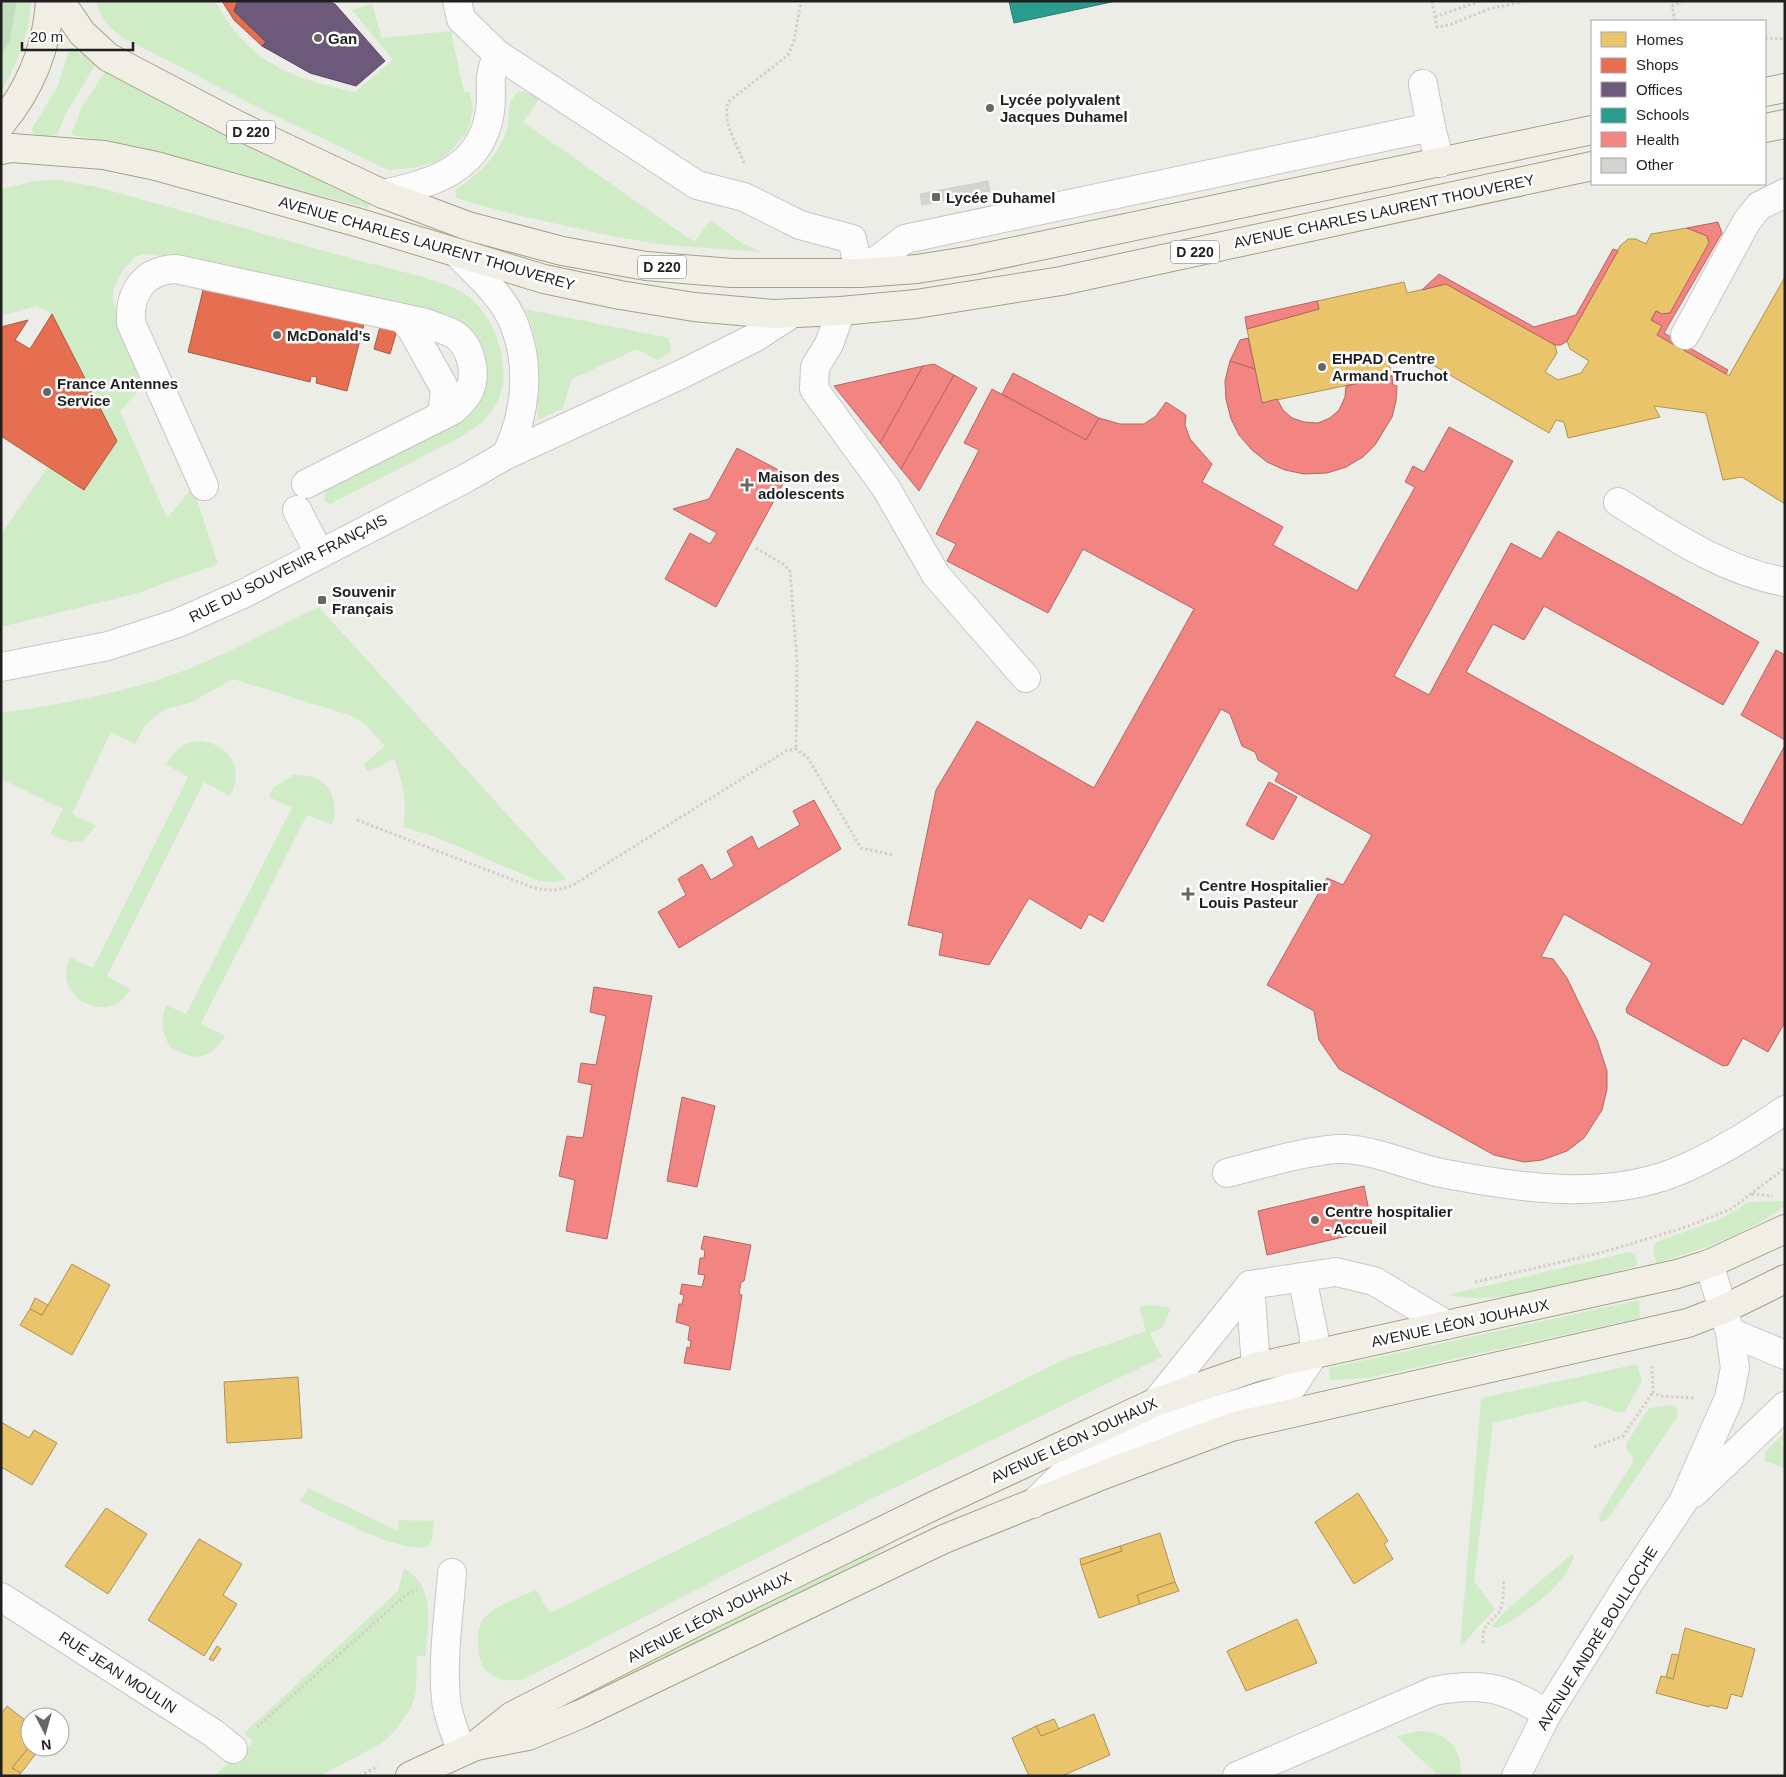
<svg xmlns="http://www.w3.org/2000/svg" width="1786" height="1777" viewBox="0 0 1786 1777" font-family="Helvetica,sans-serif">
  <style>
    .grass { fill: #d0ecc6 }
    .forest { fill: #c0ddbd }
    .homes { fill: #e9c46a; stroke: #ac9254 }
    .shops { fill: #e76f51; stroke: #ab5742 }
    .offices { fill: #6d597a; stroke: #56485f }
    .schools { fill: #2a9d8f; stroke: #27776d }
    .health { fill: #f28482; stroke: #b36664 }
    .building { fill: #d4d3cf; stroke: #d0cfc9 }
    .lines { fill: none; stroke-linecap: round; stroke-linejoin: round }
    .minor-casing { stroke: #c6c6c4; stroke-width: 30 }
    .major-casing { stroke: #a4a184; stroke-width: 30 }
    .path { stroke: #d7cdc7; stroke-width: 3; stroke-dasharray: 2.5 2.5; stroke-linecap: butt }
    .minor { stroke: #fcfcfc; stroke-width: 28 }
    .major { stroke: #f1efe5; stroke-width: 28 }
    .poi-dot { fill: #676765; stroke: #fff; stroke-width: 2 }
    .labels { text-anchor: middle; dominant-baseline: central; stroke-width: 5; stroke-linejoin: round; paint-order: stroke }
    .shield { fill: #fff; stroke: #626262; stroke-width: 1 }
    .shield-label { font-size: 14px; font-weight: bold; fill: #1f1f1f }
    .poi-label { font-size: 15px; font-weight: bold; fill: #1f1f1f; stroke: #fff; text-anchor: start }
    .street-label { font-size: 15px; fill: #1f1f1f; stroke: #fff }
  </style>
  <rect width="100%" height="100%" fill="#edede8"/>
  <g class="grass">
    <path d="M17,1H31C30,34 17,64 1,92V56L10,40Z"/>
    <path d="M96,1H215C251,64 288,77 355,92L393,60L352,10L372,4L382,38L451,31L464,92H470L473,108L470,123L466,134L448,154L437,162L412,168L388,170L261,109L122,37C108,27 100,17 96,1Z"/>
    <polygon points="70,48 73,48 96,64 66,113 57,135 37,136 32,131 32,128 57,88"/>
    <polygon points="105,72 371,202 368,208 136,146 71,135 82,107"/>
    <path d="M524,91L540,98L523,122L694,242L711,220L740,242L761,252L667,245L616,237L508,213L456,198L455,190C478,175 502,153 508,125C510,112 507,103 517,92Z"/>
    <path d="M59,180L98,187C184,211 270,236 357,260C383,267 444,280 465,294C498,317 518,378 491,412C474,434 446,444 422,457C392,472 361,488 331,504L325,502V487L440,427L478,347L265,281L160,256L146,254L134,257C123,270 111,284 113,302L148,381L120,411L167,518L193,487L218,564L138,593L1,627V534L48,467L84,490L117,441L52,314L37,306L1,316V189L34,181Z"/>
    <path d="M525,309L669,338L671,352L657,360L637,349L572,379L562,409L537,420C539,382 542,345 525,309Z"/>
    <path d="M319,607L566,879L553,882L539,881L433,836L403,827C408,802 402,782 394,759L368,772L363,765L385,746L363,722L349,715L233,679L190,703L166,709L146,724L135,744L111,732L72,814L96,826L83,841L69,842L50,834L63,809L1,779V713C68,703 136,691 198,665C239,648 278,625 319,607Z"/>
    <path d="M200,741C229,744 245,768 230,796L204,782L107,976L130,989C113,1027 50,1000 70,957L93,968L188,777L166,764C176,750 181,743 200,741Z"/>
    <path d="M293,775C299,775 307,775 313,777C333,783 339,807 332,825L307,815L201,1024L225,1036C211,1060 193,1062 170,1047C162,1033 160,1020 166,1005L186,1014L292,808L269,797L273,788Z"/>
    <path d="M1785,1201V1206C1746,1235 1702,1250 1656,1263L1653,1248L1656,1242L1718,1220L1750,1202Z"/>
    <path d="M1630,1252L1637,1258V1266C1579,1280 1505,1307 1447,1295Z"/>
    <polygon points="1639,1300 1640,1318 1368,1378 1330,1380 1329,1368"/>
    <path d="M1152,1305L1171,1308L1163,1327L1150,1334L1162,1357L865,1502L525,1679C498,1684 478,1675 478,1644C478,1637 478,1627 482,1621C493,1605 519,1598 536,1590L550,1613L1065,1359L1146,1331L1139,1307Z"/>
    <polygon points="1637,1364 1642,1381 1625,1412 1617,1412 1584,1401 1493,1423 1474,1581 1495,1609 1460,1647 1481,1398"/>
    <polygon points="1672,1405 1677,1408 1678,1416 1607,1520 1600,1522 1599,1516 1633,1462 1633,1457 1627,1451 1626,1444 1649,1408"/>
    <polygon points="1785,1432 1785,1440 1781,1442 1785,1448 1785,1468 1765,1461 1765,1452"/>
    <path d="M308,1488L398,1531L399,1520L434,1521L432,1540L430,1545C408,1559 324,1512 300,1501Z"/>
    <polygon points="891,1539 893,1542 869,1558 847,1578 563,1710 559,1704"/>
    <path d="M1572,1554L1574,1557C1564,1588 1530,1608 1505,1625L1498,1628L1492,1627L1500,1616Z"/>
    <path d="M404,1568C437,1588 427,1622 426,1656H417L416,1692L411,1708L394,1732L382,1743L320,1776H214L253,1742L244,1733L398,1591Z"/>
    <path d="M1420,1731C1447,1732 1463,1749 1461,1776H1439L1396,1736Z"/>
  </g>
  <polygon class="forest" points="1,1 17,1 10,40 1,56"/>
  <g class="homes">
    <polygon points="1687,228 1707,236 1709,243 1670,313 1662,314 1656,311 1651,320 1662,326 1657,335 1726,374 1729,376 1785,277 1785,504 1742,477 1723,480 1706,413 1654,406 1660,417 1568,438 1564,422 1556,420 1549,433 1421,358 1389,364 1392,376 1262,403 1247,329 1319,309 1317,301 1404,282 1407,293 1446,284 1555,345 1557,353 1545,372 1558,380 1581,373 1589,361 1570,349 1567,341 1620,246 1628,239 1636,239 1646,244 1651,234"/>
    <polygon points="72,1264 110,1285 72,1355 20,1325 30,1309 42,1315"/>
    <polygon points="35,1298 48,1305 42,1315 30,1309"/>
    <polygon points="298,1377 302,1438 227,1443 224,1382"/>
    <polygon points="1,1422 29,1438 34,1430 57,1443 32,1485 1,1467"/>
    <polygon points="1358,1493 1388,1541 1384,1544 1393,1559 1354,1584 1315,1522"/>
    <polygon points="106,1508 147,1534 108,1594 65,1566"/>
    <polygon points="1160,1533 1175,1582 1137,1595 1140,1604 1099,1618 1081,1565 1122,1551 1120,1546"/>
    <polygon points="199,1539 242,1564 223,1595 237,1604 204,1656 148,1620"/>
    <polygon points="1120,1546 1122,1551 1081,1565 1080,1559"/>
    <polygon points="1175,1582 1179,1591 1140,1604 1137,1595"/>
    <polygon points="1297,1619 1317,1663 1246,1691 1227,1651"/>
    <polygon points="1685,1628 1755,1649 1742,1697 1731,1694 1727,1709 1709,1705 1709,1707 1656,1693 1661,1676 1673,1679"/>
    <polygon points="217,1646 221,1649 213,1661 209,1659"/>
    <polygon points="1672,1654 1679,1655 1673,1679 1666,1677"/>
    <polygon points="7,1706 30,1724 30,1746 12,1768 21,1773 18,1776 1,1776 1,1714"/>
    <polygon points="1094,1714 1110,1755 1062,1776 1029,1776 1012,1738 1036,1726 1041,1736"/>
    <polygon points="1054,1719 1059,1729 1041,1736 1036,1726"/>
    <polygon points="30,1746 41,1747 21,1773 12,1768"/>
  </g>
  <g class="shops">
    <polygon points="222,1 238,1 234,11 266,42 262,46 234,20"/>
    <polygon points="204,286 364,324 347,391 316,383 317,377 311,376 310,382 188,352"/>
    <polygon points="52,314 117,441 84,490 1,436 1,327 28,320 15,340 30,349"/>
    <polygon points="381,323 398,327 390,354 374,349"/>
  </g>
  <polygon class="offices" points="238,1 328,1 335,4 385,61 356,86 310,73 262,46 266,42 234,11"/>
  <polygon class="schools" points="1009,1 1116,1 1014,23"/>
  <g class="health">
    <polygon points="1718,222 1722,233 1664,333 1728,370 1726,374 1657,335 1662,326 1651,320 1656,311 1662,314 1670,313 1709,243 1707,236 1687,228"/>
    <polygon points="1613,249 1618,251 1567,341 1561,345 1555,345 1446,284 1422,290 1439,274 1534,327 1576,315"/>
    <polygon points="1317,301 1319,309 1247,329 1245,317"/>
    <polygon points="1248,338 1255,369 1230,361 1240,340"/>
    <polygon points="1230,361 1255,369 1262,403 1277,399 1283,410 1292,418 1304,422 1318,423 1330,418 1339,410 1345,397 1346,386 1392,376 1393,385 1397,386 1396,401 1392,417 1375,445 1363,457 1346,467 1327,473 1304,474 1285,470 1267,462 1252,450 1239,435 1231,419 1226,399 1225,381"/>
    <polygon points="934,364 954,375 901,469 880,443 923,366"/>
    <polygon points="923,366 880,443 834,386"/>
    <polygon points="1013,373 1099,418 1086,440 1002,394"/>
    <polygon points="954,375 977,388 919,491 901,469"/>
    <polygon points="992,389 1086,440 1099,418 1120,424 1144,424 1156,416 1166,402 1186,415 1185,425 1190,439 1212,464 1202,482 1283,527 1273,545 1357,591 1415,487 1405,482 1413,466 1424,472 1449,427 1513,461 1394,676 1429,695 1511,543 1541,559 1558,531 1759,642 1723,705 1544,606 1524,640 1493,624 1466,672 1742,825 1785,745 1785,1022 1768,1052 1743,1038 1728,1065 1723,1066 1627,1013 1626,1009 1652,963 1564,914 1541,957 1553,959 1567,978 1597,1040 1607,1071 1607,1089 1602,1110 1584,1138 1567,1151 1542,1160 1524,1162 1494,1155 1339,1069 1319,1040 1314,1011 1267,985 1327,878 1343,885 1372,835 1275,781 1279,773 1258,760 1255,752 1242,746 1230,714 1221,709 1103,922 1089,914 1081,929 1029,898 989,965 939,955 943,933 908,925 936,790 977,721 1094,788 1194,609 1083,549 1048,613 947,561 956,544 936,534 979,450 964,443"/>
    <polygon points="737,448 788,475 716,607 665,579 690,533 710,544 717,533 673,509 709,499"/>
    <polygon points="1776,650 1785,655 1785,740 1741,715"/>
    <polygon points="1269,782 1297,797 1273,840 1246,825"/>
    <polygon points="814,800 841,849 679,948 658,912 686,895 678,879 702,864 711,880 734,866 727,851 752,836 758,849 800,825 793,811"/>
    <polygon points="594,987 652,996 607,1239 566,1231 575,1180 559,1176 567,1136 583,1138 592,1085 578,1082 581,1063 596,1065 606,1016 590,1012"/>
    <polygon points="682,1097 715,1106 697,1187 667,1181"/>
    <polygon points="1364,1186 1373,1230 1267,1255 1258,1211"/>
    <polygon points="704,1236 751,1245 744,1281 741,1282 739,1294 742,1295 730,1370 684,1363 687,1347 690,1348 691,1341 688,1340 690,1326 676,1322 679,1304 682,1304 684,1295 680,1294 682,1284 702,1287 705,1275 698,1274 700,1258 704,1258 705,1250 701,1249"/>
  </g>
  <polygon class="building" points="988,181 990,191 922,205 920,194"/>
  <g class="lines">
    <defs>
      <g id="minor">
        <polyline points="457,1 461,19 497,54 697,185 744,197 800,225 852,239 860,273 905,239 1431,127 1440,163"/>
        <polyline points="1423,84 1431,127"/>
        <path d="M383,194C432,184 482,169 490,111C492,100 490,88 491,77C492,69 495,62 497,54"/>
        <path d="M459,255C478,275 504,297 514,324C531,366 526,415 506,455"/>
        <polyline points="841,311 829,344 815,367 814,389 886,488 936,575 1026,678"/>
        <polyline points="403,318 412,330 445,389 442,416"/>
        <polyline points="1685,335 1747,221 1759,206 1785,193"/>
        <path d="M204,486L131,323C129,292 144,270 176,269L426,323C435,327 447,330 455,335C470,345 477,372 470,389C467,397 460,404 453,410L306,484"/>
        <path d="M1618,502C1670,534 1723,571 1785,582"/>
        <polyline points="297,510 319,553"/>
        <polyline points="1,667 108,646 178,623 245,593 468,477 506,455 682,374 754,338 793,313"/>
        <path d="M1227,1173C1260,1165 1314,1148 1345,1149C1378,1151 1409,1166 1441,1173C1518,1188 1608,1202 1683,1169C1719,1153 1753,1132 1785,1110"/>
        <polyline points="1250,1285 1256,1367"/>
        <polyline points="1730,1332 1785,1355"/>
        <polyline points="1156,1402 1250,1285 1336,1272 1374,1281 1447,1325"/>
        <polyline points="1694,1493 1785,1406"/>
        <polyline points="1033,1504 1077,1461 1171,1424 1292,1387 1314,1354 1314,1336 1302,1277"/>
        <path d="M452,1573C449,1614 442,1658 446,1700C448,1718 456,1735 462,1752"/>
        <polyline points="1,1597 213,1733 233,1749"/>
        <path d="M1237,1776L1434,1691C1483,1682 1505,1687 1547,1714"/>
        <polyline points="1516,1776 1547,1714 1629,1583 1683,1502 1729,1398 1735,1368 1730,1332 1709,1264"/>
      </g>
      <g id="major">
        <polyline points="60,1 82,33 108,57 235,124 383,194 468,226 562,251 646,266 732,273 860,273 917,269 973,260 1592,130"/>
        <polyline points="1765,92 1785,88"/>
        <path d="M1,124C30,89 47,47 50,1"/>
        <polyline points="1765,128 1785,124"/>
        <polyline points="1,150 12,148 104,155 156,166 356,222 544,279 620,295 694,307 774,314 841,311 916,304 1061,281 1592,166"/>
        <polyline points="476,1746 528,1736 581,1714 944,1539 1098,1477 1231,1427 1688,1323 1724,1309 1785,1279"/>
        <polyline points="410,1776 473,1747 512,1716 704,1618 931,1507 1156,1402 1256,1367 1677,1274 1709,1264 1785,1229"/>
      </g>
    </defs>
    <use href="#minor" class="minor-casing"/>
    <use href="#major" class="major-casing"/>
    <g class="path">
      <polyline points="1432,1 1437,27 1449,25 1489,9 1526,1"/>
      <polyline points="1435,17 1480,1"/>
      <polyline points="1675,21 1672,6 1684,1"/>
      <polyline points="1765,38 1785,39"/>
      <path d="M744,163C737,144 722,122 728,102L788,55L794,41L801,1"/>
      <polyline points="756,548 783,564 790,571 797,662 796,749"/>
      <path d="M357,820L534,888C549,891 559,891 573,885L786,751L796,749L808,758L861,848L893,855"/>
      <polyline points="1752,1194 1773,1196"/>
      <polyline points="1475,1282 1600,1253 1686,1227 1731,1209 1785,1168"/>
      <polyline points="1652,1366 1653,1392 1660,1396 1694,1398"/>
      <polyline points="1594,1447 1623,1436 1653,1392"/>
      <path d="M1483,1643C1482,1624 1489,1625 1499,1612C1504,1604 1503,1588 1504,1579"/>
      <polyline points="257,1727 406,1595 417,1589"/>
      <polyline points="360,1776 378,1766"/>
    </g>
    <use href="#minor" class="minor"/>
    <use href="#major" class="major"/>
  </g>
  <g class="poi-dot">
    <circle cx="318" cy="38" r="5"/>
    <circle cx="990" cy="108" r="5"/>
    <rect x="931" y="192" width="10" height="10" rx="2.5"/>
    <circle cx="277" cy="335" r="5"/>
    <circle cx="1322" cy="367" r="5"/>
    <circle cx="47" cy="392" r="5"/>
    <path d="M744.5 477.5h5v5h5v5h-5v5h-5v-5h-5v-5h5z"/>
    <rect x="317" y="595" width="10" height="10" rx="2.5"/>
    <path d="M1185.5 886.5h5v5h5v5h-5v5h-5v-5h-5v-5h5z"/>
    <circle cx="1315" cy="1220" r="5"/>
  </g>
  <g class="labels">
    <g class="shield">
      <rect x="227" y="120.5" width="48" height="23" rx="4"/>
      <rect x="1171" y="240.5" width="48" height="23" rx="4"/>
      <rect x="638" y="255.5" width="48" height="23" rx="4"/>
    </g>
    <g class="shield-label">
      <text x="251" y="132">D 220</text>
      <text x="1195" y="252">D 220</text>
      <text x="662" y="267">D 220</text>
    </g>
    <g class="poi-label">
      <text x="328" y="38">Gan</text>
      <text x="1000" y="99">Lycée polyvalent<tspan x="1000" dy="17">Jacques Duhamel</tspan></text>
      <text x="946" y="197">Lycée Duhamel</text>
      <text x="287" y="335">McDonald's</text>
      <text x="1332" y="358">EHPAD Centre<tspan x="1332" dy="17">Armand Truchot</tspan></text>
      <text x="57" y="383">France Antennes<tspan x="57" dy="17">Service</tspan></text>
      <text x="758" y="476">Maison des<tspan x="758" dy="17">adolescents</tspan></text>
      <text x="332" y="591">Souvenir<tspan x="332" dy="17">Français</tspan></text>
      <text x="1199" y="885">Centre Hospitalier<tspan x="1199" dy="17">Louis Pasteur</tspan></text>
      <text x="1325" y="1211">Centre hospitalier<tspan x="1325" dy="17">- Accueil</tspan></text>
    </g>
    <g class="street-label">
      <text transform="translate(1384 211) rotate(-12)">AVENUE CHARLES LAURENT THOUVEREY</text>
      <text transform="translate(427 243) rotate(16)">AVENUE CHARLES LAURENT THOUVEREY</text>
      <text transform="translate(288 568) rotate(-27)">RUE DU SOUVENIR FRANÇAIS</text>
      <text transform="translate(1460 1323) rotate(-12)">AVENUE LÉON JOUHAUX</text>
      <text transform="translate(1074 1440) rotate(-25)">AVENUE LÉON JOUHAUX</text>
      <text transform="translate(709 1617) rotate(-27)">AVENUE LÉON JOUHAUX</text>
      <text transform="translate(1597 1638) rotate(-58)">AVENUE ANDRÉ BOULLOCHE</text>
      <text transform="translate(118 1672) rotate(33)">RUE JEAN MOULIN</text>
    </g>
  </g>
  <rect width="1786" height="1777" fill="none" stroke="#1f1f1f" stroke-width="5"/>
  <rect x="1591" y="20" width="175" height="165" fill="#ffffff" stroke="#a5a5a5"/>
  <rect x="1601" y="32" width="25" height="15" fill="#e9c46a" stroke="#a5a5a5"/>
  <text x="1636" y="45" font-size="15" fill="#1f1f1f">Homes</text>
  <rect x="1601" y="58" width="25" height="15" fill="#e76f51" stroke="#a5a5a5"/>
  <text x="1636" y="70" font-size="15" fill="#1f1f1f">Shops</text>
  <rect x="1601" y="82" width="25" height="15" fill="#6d597a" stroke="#a5a5a5"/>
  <text x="1636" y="95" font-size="15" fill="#1f1f1f">Offices</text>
  <rect x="1601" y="108" width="25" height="15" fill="#2a9d8f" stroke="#a5a5a5"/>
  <text x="1636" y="120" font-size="15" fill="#1f1f1f">Schools</text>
  <rect x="1601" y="132" width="25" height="15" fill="#f28482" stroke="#a5a5a5"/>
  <text x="1636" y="145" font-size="15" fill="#1f1f1f">Health</text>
  <rect x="1601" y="158" width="25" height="15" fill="#d4d3cf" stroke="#a5a5a5"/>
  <text x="1636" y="170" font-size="15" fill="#1f1f1f">Other</text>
  <g transform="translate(45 1732) rotate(174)"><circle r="24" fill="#ffffff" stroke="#a5a5a5"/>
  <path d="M0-4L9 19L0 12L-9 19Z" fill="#676765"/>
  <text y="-8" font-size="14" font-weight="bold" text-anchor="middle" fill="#1f1f1f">N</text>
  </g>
  <path d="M22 42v8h111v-8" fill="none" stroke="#1f1f1f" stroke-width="2.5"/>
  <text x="30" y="42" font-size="15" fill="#1f1f1f" stroke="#ffffff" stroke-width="4" paint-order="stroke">20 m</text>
</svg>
